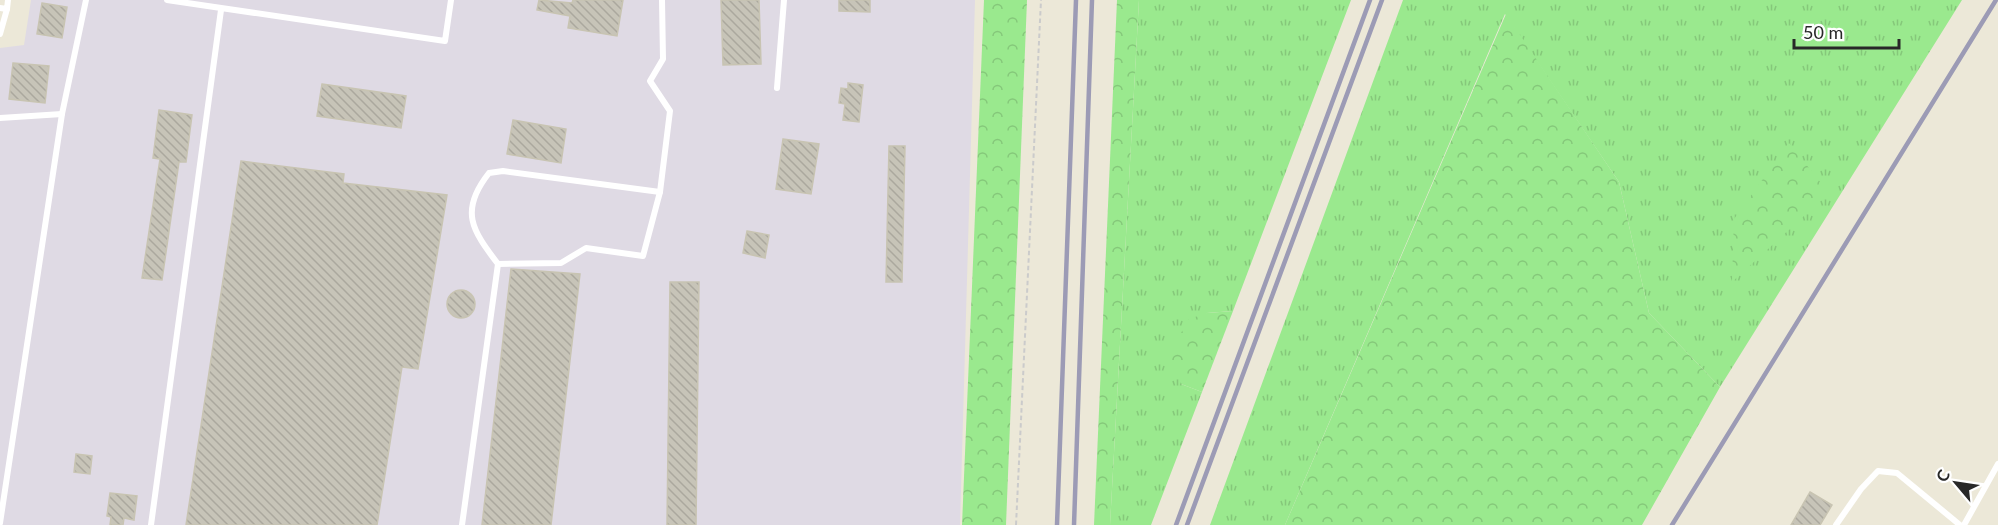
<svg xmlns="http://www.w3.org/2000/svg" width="1998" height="525" viewBox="0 0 1998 525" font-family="Lato,sans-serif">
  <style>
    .industrial { fill: #dfdae4 }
    .grass { fill: url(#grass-tufts) }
    .forest { fill: url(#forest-crowns) }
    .building { fill: url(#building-back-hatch); stroke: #c8c4b2; stroke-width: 1.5 }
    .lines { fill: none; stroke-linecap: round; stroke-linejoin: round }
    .path { stroke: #cbcbcb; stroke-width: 2; stroke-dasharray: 4.5 3; stroke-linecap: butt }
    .lane { stroke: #fff; stroke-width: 6 }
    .rail { stroke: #9c9bb5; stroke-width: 4.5 }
  </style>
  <defs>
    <pattern id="grass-tufts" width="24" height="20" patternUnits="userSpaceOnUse" patternTransform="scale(1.5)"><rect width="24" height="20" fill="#9ae98e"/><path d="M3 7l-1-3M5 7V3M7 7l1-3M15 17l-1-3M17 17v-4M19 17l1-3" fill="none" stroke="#85c87a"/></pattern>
    <pattern id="forest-crowns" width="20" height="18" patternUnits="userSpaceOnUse" patternTransform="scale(1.5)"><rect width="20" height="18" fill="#9ae98e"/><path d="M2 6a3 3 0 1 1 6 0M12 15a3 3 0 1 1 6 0" fill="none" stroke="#85c87a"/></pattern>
    <pattern id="building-back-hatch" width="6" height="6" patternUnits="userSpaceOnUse" patternTransform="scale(1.5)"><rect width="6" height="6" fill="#c7c4b8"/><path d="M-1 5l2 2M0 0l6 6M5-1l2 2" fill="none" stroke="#aba89e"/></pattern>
  </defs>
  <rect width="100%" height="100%" fill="#ece8d8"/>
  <polygon class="industrial" points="31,0 975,0 960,525 0,525 0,48 24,45"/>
  <g class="grass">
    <polygon points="1139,0 1351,0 1233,311 1207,313 1181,384 1202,392 1151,525 1110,525"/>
    <polygon points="1403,0 1962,0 1720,387 1649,313 1619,182 1505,14 1285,525 1210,525"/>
  </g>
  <g class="forest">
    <polygon points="984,0 1027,0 1006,525 962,525"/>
    <polygon points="1117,0 1139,0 1110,525 1094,525"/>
    <polygon points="1506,14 1619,182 1649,313 1720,387 1642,525 1285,525"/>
    <polygon points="1789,143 1829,193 1732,282 1734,219"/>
    <polygon points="1233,311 1202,392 1181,384 1169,354 1189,319 1207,313"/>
  </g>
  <g class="building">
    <polygon points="539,0 572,3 573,0 623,0 617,36 568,28 570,16 537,10"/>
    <polygon points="721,0 759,0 761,64 723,65"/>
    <polygon points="839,0 870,0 870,12 839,11"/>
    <polygon points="42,3 67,7 62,38 37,34"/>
    <polygon points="13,63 49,66 45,103 9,99"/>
    <polygon points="848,83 863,85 859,122 843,120 845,104 839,103 841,88 848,89"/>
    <polygon points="322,84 406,96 401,128 317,116"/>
    <polygon points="159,110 192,115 186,162 179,162 162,280 142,278 160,159 153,158"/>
    <polygon points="513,120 566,129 561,163 507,154"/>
    <polygon points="783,139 819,144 811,194 776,189"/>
    <polygon points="889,146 905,146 902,282 886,282"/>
    <polygon points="241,161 344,174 343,183 447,195 418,369 402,367 377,525 186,525"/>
    <polygon points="747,231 769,235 765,258 743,253"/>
    <polygon points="511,269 580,274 551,525 482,525"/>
    <polygon points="670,282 699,282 696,525 667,525"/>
    <circle cx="461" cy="304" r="14"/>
    <polygon points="76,454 92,456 90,474 74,472"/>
    <polygon points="1810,492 1832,505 1820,525 1791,525"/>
    <polygon points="110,493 137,496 134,520 124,518 123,525 110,525 111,517 107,516"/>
  </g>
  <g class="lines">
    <polyline class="path" points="1016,525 1041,0"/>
    <g class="lane">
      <polyline points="167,0 445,41 451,0"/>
      <polyline points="0,8 7,9 8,0"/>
      <polyline points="0,34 7,9"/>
      <polyline points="777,88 784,0"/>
      <polyline points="62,114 86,0"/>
      <polyline points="0,118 62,114 0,523"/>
      <polyline points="498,264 561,263 586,248 643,256 660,192 670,111 650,81 663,59 662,0"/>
      <polyline points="151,525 221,10"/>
      <path d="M462,525L498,264C472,230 459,211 489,173L503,171L660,192"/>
      <polyline points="1836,525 1861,489 1878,471 1897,473 1960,525"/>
      <polyline points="1964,525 1998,464"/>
    </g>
    <g class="rail">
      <polyline points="1057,525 1076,0"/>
      <polyline points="1074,525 1092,0"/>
      <polyline points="1176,525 1370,0"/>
      <polyline points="1187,525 1382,0"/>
      <polyline points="1672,525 1996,0"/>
    </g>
  </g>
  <g transform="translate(1956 483) rotate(299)" stroke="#ffffff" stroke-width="4.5" paint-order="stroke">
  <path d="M0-4.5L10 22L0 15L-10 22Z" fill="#282828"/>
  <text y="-9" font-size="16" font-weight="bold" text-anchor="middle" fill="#282828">С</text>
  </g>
  <path d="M1794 39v9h105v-9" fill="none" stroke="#282828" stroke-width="3"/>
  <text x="1803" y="39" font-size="18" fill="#282828" stroke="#ffffff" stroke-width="4.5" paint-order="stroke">50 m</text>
</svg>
